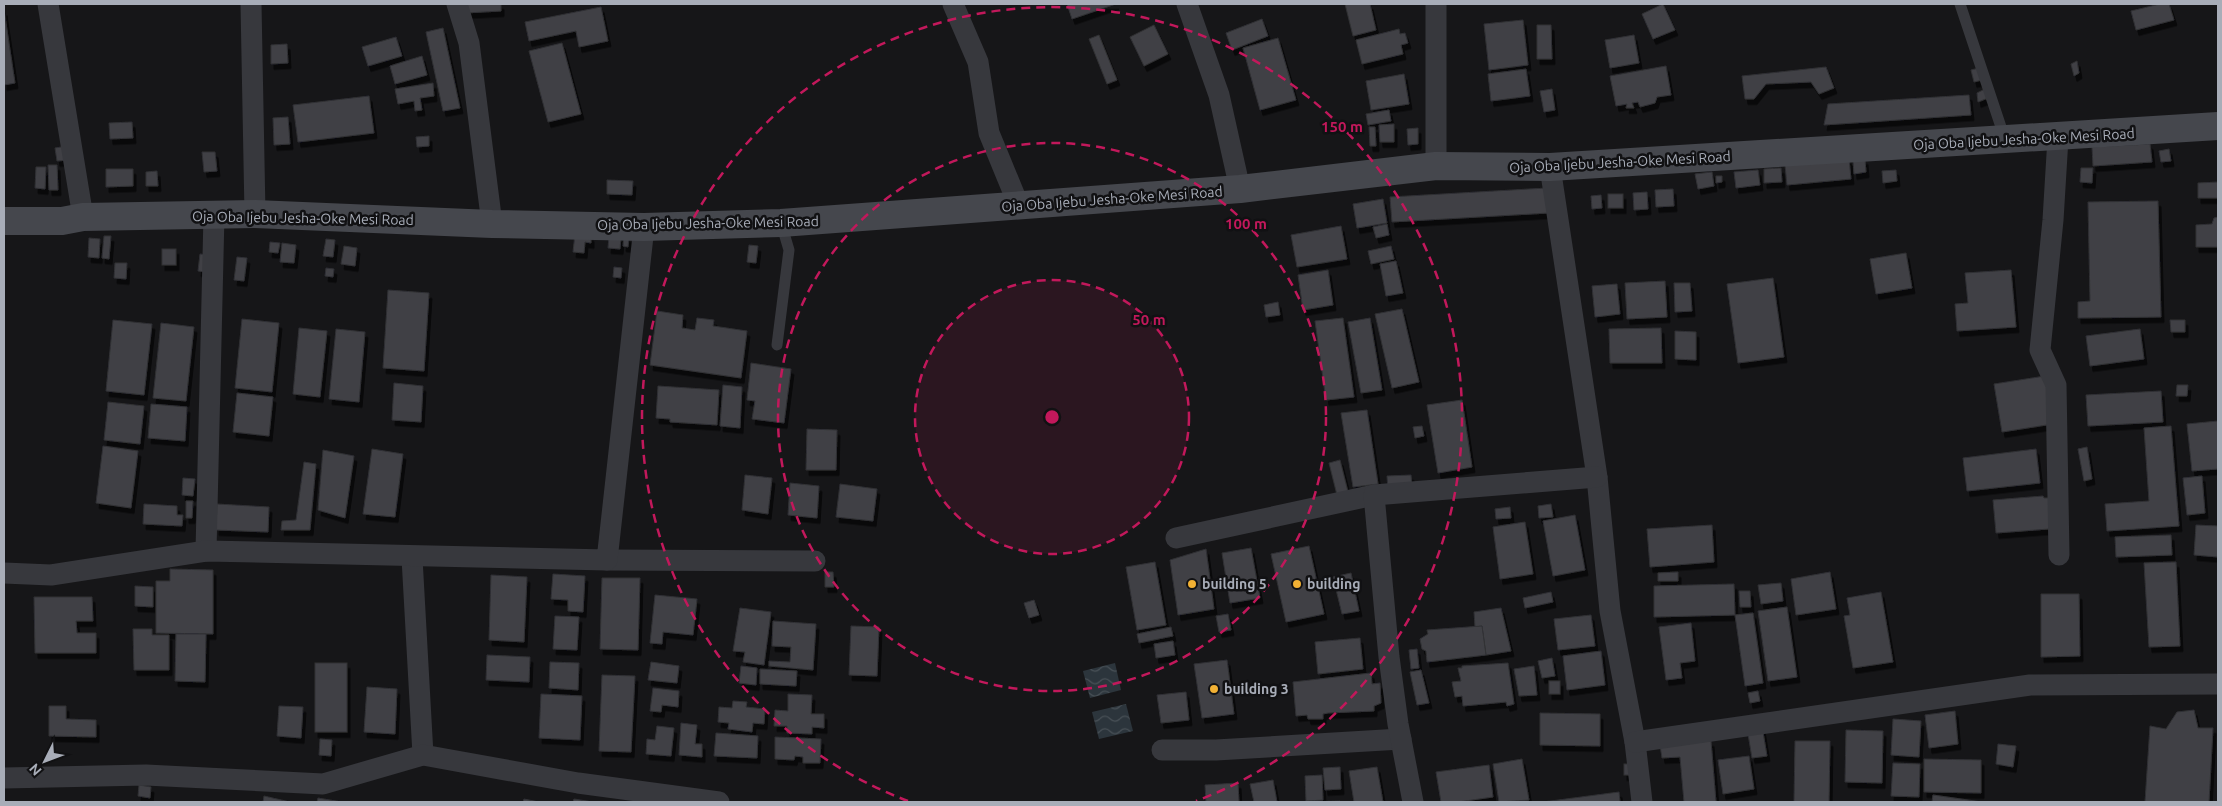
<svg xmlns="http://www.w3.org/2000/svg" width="2222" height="806" viewBox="0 0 2222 806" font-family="Ubuntu,sans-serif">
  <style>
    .water { fill: url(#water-waves) }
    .building { fill: #404145; stroke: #303034; filter: url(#shadow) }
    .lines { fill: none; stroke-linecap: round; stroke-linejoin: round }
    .lane { stroke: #37383d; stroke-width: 11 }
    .street { stroke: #37383d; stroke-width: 21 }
    .secondary { stroke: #45474d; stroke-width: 28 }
    .ring { fill: none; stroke: #c2185b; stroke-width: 2.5; stroke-dasharray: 9 6 }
    .poi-dot { fill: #f2b134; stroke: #111113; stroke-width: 2 }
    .labels { text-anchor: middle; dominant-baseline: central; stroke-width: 5; stroke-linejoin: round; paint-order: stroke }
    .street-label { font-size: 14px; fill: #a8adb8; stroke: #111113 }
    .poi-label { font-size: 14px; font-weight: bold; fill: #a8adb8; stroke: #111113; text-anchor: start }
    .centre { fill: #c2185b; stroke: #111113; stroke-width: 2.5 }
    .ring-label { font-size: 15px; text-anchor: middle; font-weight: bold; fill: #c2185b; stroke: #111113; stroke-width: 5; stroke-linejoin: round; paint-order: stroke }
  </style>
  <defs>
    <pattern id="water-waves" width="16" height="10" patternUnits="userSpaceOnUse" patternTransform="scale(1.25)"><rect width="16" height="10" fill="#2c353c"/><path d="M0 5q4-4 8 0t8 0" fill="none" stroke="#485056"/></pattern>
    <filter id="shadow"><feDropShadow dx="3" dy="5.5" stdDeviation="0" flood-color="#0009"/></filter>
  </defs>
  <rect width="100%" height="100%" fill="#161618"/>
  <g class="water">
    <polygon points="1115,663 1121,690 1090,698 1083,671"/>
    <polygon points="1126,704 1133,731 1099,739 1092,712"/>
  </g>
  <g class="building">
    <polygon points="466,4 501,4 501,11 466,13"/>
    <polygon points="1067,4 1116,4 1072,19"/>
    <polygon points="1345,4 1370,4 1376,30 1353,36"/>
    <polygon points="1663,4 1675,30 1653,39 1642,14"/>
    <polygon points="2160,4 2169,4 2174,20 2136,30 2131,11"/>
    <polygon points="601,7 608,41 579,47 576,31 529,41 525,22"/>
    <polygon points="4,10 15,83 4,85"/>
    <polygon points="1262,19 1268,36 1232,50 1226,33"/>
    <polygon points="1523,20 1528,65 1489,70 1484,24"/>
    <polygon points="1154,25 1168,54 1144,66 1130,37"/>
    <polygon points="1537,25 1551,25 1552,59 1537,59"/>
    <polygon points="443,28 460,108 443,111 426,32"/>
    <polygon points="1399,29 1400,34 1405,33 1408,43 1401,45 1403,54 1362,64 1356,40"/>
    <polygon points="1099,35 1117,80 1107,84 1089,39"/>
    <polygon points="1634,35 1639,63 1610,68 1605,40"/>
    <polygon points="396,37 402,56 368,66 362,47"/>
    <polygon points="1278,38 1296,100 1260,110 1243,48"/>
    <polygon points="562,43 581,114 548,122 529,51"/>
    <polygon points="287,44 288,63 271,64 271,45"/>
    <polygon points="422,56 427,75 395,84 390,66"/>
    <polygon points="2077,61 2079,73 2074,76 2071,64"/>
    <polygon points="1666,66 1671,95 1657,97 1655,103 1640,107 1638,102 1632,103 1634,108 1626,108 1627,104 1616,106 1610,76"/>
    <polygon points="1826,67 1834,88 1819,94 1811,82 1766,84 1754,99 1745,99 1742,76"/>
    <polygon points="1979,68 1982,80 1974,82 1971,70"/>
    <polygon points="1526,69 1530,96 1491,101 1488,74"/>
    <polygon points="1404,74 1409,104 1371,110 1366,81"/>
    <polygon points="433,83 434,96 420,98 422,110 415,111 414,101 398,104 395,89"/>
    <polygon points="1552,89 1555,110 1544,112 1540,91"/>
    <polygon points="1985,89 1988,98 1978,102 1977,93"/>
    <polygon points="1969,95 1971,115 1824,125 1828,104"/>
    <polygon points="369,96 374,133 298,142 293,105"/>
    <polygon points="1389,110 1391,121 1368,125 1366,114"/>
    <polygon points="288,117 290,144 274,145 273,118"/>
    <polygon points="132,122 133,138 110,139 109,123"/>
    <polygon points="1394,124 1394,142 1380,142 1379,125"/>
    <polygon points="1369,127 1375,127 1376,146 1370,146"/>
    <polygon points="1418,128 1418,144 1408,145 1407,129"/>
    <polygon points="429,136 429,146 417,147 416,137"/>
    <polygon points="2150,144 2152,162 2093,166 2092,147"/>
    <polygon points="67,146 69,160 57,161 55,148"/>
    <polygon points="2169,149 2171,161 2161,162 2159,151"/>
    <polygon points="202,152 215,152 217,171 204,172"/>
    <polygon points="1849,159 1851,179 1787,185 1785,165"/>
    <polygon points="1865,159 1866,172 1854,174 1853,161"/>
    <polygon points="48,165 57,165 58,190 49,190"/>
    <polygon points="36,167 46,167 45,189 35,188"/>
    <polygon points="1781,168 1782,182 1764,183 1764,169"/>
    <polygon points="2081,168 2093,168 2092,183 2080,182"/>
    <polygon points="106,169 133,169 133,186 106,187"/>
    <polygon points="1758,170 1760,185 1736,188 1734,172"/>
    <polygon points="1896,170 1897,181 1883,183 1882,171"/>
    <polygon points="157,171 158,186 146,186 146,172"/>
    <polygon points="1712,172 1714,186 1698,189 1695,174"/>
    <polygon points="1716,176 1722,176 1722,182 1716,183"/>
    <polygon points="607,180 633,181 632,195 607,194"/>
    <polygon points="2218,182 2218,198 2198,198 2198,183"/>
    <polygon points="1547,188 1549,213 1392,222 1390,197"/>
    <polygon points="1673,189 1674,206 1656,207 1655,190"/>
    <polygon points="1647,192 1648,209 1634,210 1633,193"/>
    <rect x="1608" y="194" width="15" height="14"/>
    <polygon points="1601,195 1602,208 1592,209 1591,196"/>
    <polygon points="1383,199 1387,223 1357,228 1353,204"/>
    <polygon points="2158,201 2161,317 2078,318 2078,302 2090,301 2088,202"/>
    <polygon points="2218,217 2218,247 2196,247 2196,225 2212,224 2214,218"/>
    <polygon points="1387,224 1389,235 1376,238 1373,227"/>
    <polygon points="1341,226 1347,259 1297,267 1291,235"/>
    <polygon points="575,234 591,236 591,243 585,242 584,253 573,252"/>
    <polygon points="104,236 111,236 109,259 102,258"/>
    <polygon points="609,236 621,237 620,249 608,248"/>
    <polygon points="624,237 629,237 628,247 623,246"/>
    <polygon points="89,238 100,239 99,258 88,257"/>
    <polygon points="326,239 335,240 333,257 323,256"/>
    <polygon points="270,242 280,243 278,253 269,252"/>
    <polygon points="282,243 296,245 294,263 280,262"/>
    <polygon points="749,245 758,246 756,263 747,262"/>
    <polygon points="344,246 357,248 355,266 341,264"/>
    <polygon points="1391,246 1394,259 1371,264 1368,251"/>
    <rect x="162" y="249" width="14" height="16"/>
    <polygon points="1906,253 1912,288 1876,294 1870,259"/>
    <polygon points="200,254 208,255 206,272 198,271"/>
    <polygon points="237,257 247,258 244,281 234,280"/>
    <polygon points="1396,261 1403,293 1386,296 1380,264"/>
    <polygon points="115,263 127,263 126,279 114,278"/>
    <polygon points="614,267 622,268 621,278 613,277"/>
    <polygon points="326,268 334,269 333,277 325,276"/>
    <polygon points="1328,270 1333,305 1303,310 1298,275"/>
    <polygon points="2011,270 2016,327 1957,331 1955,304 1968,303 1965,273"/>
    <polygon points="1773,278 1784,357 1738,363 1727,284"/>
    <polygon points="1665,281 1667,317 1627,319 1625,283"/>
    <polygon points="1674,283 1690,283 1692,311 1675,312"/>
    <polygon points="1617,284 1620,314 1595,317 1592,286"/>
    <polygon points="388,290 429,293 424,371 383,368"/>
    <polygon points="1278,302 1280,315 1266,317 1264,305"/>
    <polygon points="1402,309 1419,382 1392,388 1375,314"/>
    <polygon points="657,311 683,315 682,328 695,330 697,318 714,320 713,326 747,331 741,378 650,365"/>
    <polygon points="1343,318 1354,397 1326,400 1315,321"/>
    <polygon points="1370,318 1382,390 1361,393 1348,322"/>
    <polygon points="242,319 279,323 272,392 235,388"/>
    <polygon points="113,320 152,324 144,395 106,391"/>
    <polygon points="2170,320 2185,320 2185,332 2171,332"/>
    <polygon points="161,323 194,327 186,401 153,398"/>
    <polygon points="299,328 327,331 320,397 293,394"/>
    <polygon points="1661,328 1662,363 1610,363 1609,329"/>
    <polygon points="336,329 365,332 359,402 329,399"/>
    <polygon points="2140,329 2144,359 2090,366 2086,336"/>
    <polygon points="1675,331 1696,332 1696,360 1675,359"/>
    <polygon points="751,363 791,369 784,423 752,419 755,401 747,400"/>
    <polygon points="2045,376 2053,424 2002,432 1994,384"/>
    <polygon points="394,383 423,386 421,422 392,420"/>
    <polygon points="723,385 742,387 740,428 720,426"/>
    <polygon points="2177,385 2188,385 2187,396 2176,396"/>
    <polygon points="658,386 719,390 717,425 670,422 670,419 656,418"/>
    <polygon points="2161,391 2163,422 2088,426 2086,395"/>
    <polygon points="237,393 273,397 269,436 233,432"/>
    <polygon points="1462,400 1472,467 1438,473 1427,405"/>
    <polygon points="108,402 144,406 140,444 104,440"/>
    <polygon points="151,404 187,407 185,441 148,438"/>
    <polygon points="1367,410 1378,484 1353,487 1341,413"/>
    <polygon points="2218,421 2218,469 2192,471 2187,424"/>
    <polygon points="1422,426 1424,436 1415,438 1413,427"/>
    <polygon points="2171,426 2179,526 2107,531 2105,504 2149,501 2144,428"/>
    <polygon points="807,429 837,430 836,470 806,470"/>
    <polygon points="103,446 138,451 131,508 96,503"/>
    <polygon points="2087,447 2092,479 2084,481 2078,449"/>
    <polygon points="372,449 403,454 395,517 363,514"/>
    <polygon points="2036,449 2040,483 1967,491 1963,458"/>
    <polygon points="323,450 354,456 345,518 318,510"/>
    <polygon points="1340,460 1348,492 1337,495 1329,463"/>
    <polygon points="304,462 316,464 310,530 281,530 282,521 296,520"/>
    <polygon points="745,475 772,478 768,514 742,510"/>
    <polygon points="1411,475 1412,488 1388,490 1387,476"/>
    <polygon points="2202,476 2205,513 2187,515 2183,478"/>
    <polygon points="183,478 195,479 193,496 182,495"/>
    <polygon points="790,483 819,486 817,518 788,515"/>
    <polygon points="840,484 877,489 873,521 836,517"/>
    <polygon points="2043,496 2044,498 2052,498 2049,529 1996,533 1993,500"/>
    <polygon points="186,501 193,501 192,518 186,518"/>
    <polygon points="144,504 177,506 177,515 183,515 182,526 143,524"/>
    <polygon points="217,504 269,507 268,532 216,530"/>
    <polygon points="1551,504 1553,517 1539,518 1538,506"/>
    <polygon points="1510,507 1511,518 1496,519 1495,509"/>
    <polygon points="1575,515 1585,570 1553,576 1543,521"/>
    <polygon points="1525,522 1533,574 1500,579 1493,527"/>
    <polygon points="1712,525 1714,562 1650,567 1647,529"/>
    <polygon points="2196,525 2218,526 2218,557 2194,555"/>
    <polygon points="2171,535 2172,555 2116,557 2115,537"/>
    <polygon points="1309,546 1324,614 1286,622 1271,554"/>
    <polygon points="1251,548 1260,598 1230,603 1222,553"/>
    <polygon points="1206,549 1214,609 1178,615 1170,560"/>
    <polygon points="1155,562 1166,625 1137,630 1126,567"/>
    <polygon points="2176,562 2180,646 2149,647 2144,563"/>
    <polygon points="170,569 213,570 213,634 156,633 156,581 170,581"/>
    <polygon points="825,572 833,572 834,587 825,587"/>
    <polygon points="1678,572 1678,581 1658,581 1658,573"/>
    <polygon points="1830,572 1836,609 1796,615 1791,579"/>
    <polygon points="1351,573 1359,611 1342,614 1333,577"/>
    <polygon points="553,574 585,576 583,612 568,611 568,600 551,599"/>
    <polygon points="491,575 527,577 524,642 489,640"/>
    <polygon points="602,578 640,578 638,650 600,649"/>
    <polygon points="1781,583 1783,601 1761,604 1758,585"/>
    <polygon points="1734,584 1735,615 1654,617 1654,586"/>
    <polygon points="135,586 153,587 153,607 135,606"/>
    <polygon points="1739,591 1750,591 1751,607 1740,607"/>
    <polygon points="1551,592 1553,602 1525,608 1523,598"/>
    <polygon points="1881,592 1893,662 1853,668 1844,616 1850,615 1847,598"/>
    <polygon points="2041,594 2079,594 2080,656 2041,657"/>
    <polygon points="655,595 697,599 693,635 663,632 662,644 650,643"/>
    <polygon points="34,597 92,597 93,621 76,621 77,633 96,633 96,653 35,653"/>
    <polygon points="1034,600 1039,615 1029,618 1024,603"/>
    <polygon points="1787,607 1797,677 1768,681 1758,611"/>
    <polygon points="740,608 771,612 764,665 743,662 745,652 733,651"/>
    <polygon points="1501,608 1511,651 1486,655 1482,626 1475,627 1474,612"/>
    <polygon points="1753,613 1763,683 1745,686 1735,615"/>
    <polygon points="1228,614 1231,630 1219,632 1216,616"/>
    <polygon points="1591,615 1595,646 1558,650 1554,619"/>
    <polygon points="555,616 579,617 577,650 553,649"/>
    <polygon points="773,621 816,624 813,670 769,666 769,661 790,662 791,647 772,646"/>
    <polygon points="1691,623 1695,661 1680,663 1682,678 1666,680 1659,627"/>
    <polygon points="851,626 879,627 877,676 849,675"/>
    <polygon points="1482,626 1486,655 1427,662 1426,651 1422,649 1420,639 1428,634 1427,630"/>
    <polygon points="1171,627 1173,636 1139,643 1137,634"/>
    <polygon points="133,629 152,629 152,635 169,635 169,670 134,670"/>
    <polygon points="176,634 206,634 205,682 175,681"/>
    <polygon points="1360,638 1363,669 1318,674 1315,642"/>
    <polygon points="1173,641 1175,655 1156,658 1154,644"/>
    <polygon points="1417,649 1419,668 1411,669 1409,650"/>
    <polygon points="1601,651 1605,685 1567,690 1563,656"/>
    <polygon points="487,655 530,657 529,682 486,680"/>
    <polygon points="1552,658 1555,676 1542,678 1538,661"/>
    <polygon points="1227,660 1234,714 1202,718 1194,664"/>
    <polygon points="550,662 579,663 578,690 549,688"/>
    <polygon points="651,662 679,666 677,683 648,680"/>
    <rect x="315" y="663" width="32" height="69"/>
    <polygon points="1508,663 1514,704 1507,706 1506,702 1463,706 1462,696 1455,697 1452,682 1461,681 1458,668 1462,668 1462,666"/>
    <polygon points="741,666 757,668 756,685 739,683"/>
    <polygon points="1534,666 1537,695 1519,696 1514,669"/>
    <polygon points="760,669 797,671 796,686 760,684"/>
    <polygon points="1421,670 1429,703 1417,705 1410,672"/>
    <polygon points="1371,673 1372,684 1380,683 1381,703 1374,706 1374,711 1328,713 1323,714 1323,719 1308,719 1307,715 1296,716 1293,682"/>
    <polygon points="602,675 635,676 631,752 599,751"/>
    <rect x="1549" y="681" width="11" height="13"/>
    <polygon points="367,687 397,689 395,734 364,732"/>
    <polygon points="653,688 679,691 678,707 662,705 661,712 650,711"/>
    <polygon points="1758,691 1760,701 1750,703 1748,693"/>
    <polygon points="1186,692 1189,720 1161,723 1157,695"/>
    <polygon points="541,694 582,696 580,740 539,738"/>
    <polygon points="788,694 812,695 811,714 824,714 824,728 812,727 812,734 787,733 787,726 774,726 775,710 788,711"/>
    <polygon points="733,701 747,702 746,707 765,709 764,724 753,723 752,732 728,729 729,723 718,722 719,707 732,708"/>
    <polygon points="49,706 66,706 66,719 96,720 96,737 49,736"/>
    <polygon points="279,706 303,707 301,738 277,736"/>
    <polygon points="2194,710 2198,728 2213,728 2209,802 2145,802 2150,726 2166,729 2177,712"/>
    <polygon points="1955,711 1958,744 1929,748 1925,715"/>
    <polygon points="1540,713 1600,714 1600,746 1540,745"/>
    <polygon points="1893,719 1921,721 1919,757 1891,755"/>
    <polygon points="681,723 697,725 695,744 702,744 702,757 679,755"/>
    <polygon points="657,726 674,728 671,756 646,754 647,739 655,740"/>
    <polygon points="1762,726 1767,756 1752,758 1747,728"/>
    <polygon points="1846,730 1883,731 1882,783 1845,782"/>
    <polygon points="716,733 758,736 757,758 714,756"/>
    <polygon points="775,737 821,739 820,763 803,763 803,757 795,756 794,760 775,759"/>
    <polygon points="320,739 332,740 331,756 319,755"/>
    <polygon points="1711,741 1716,802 1684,802 1680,757 1662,758 1660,745"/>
    <polygon points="1795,741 1830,741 1829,802 1794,802"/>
    <polygon points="1998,744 2016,746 2013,767 1996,764"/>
    <polygon points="1749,756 1754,789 1723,794 1718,760"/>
    <polygon points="1522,759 1529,800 1499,802 1493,764"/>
    <polygon points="1924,759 1981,760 1981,793 1924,792"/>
    <polygon points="1893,763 1920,764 1919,797 1891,796"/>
    <rect x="1624" y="764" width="9" height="11"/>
    <polygon points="1489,765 1493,797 1458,802 1441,802 1436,772"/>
    <polygon points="1340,767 1341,789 1325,790 1323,768"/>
    <polygon points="1377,767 1383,802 1354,802 1349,771"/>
    <polygon points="1322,775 1323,800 1306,801 1305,776"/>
    <polygon points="1273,780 1277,802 1254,802 1250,784"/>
    <polygon points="1238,783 1239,802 1206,802 1205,785"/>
    <polygon points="139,785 151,787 150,798 138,796"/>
    <polygon points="1619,792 1620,802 1543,802"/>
    <polygon points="1933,795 1982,802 1932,802"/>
    <polygon points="264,796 290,802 263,802"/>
    <polygon points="318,798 342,802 317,802"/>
    <polygon points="524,799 539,802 523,802"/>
    <polygon points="574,799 593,802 573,802"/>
    <polygon points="1340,801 1340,802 1312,802"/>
  </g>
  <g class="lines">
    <g class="lane">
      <polyline points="1960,4 2005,139"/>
      <polyline points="777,345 789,250 781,223"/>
    </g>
    <g class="street">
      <polyline points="48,4 83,217"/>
      <polyline points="251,4 255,214"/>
      <polyline points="457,4 469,43 492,224"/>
      <polyline points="953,4 978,62 989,133 1019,206"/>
      <polyline points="1187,4 1219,95 1240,189"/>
      <polyline points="2058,138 2053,220 2040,350 2056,385 2059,555"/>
      <polyline points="1436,166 1436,4"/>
      <polyline points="1550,167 1597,477 1610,611 1635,742 1642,802"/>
      <polyline points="1176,538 1374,495"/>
      <polyline points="206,551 214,215"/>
      <polyline points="412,558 423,755"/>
      <polyline points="607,560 815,561"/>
      <polyline points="4,573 51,575 206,551 607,560 644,227"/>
      <polyline points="1635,742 2030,685 2218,684"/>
      <polyline points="1162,750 1216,750 1401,739"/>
      <polyline points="4,778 146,775 323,784 423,755 578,783 719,802"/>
      <polyline points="1413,802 1398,724 1389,657 1374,495 1597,477"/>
    </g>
    <polyline class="secondary" points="4,221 62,221 83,217 255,214 492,224 644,227 781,223 1240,189 1436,166 1550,167 2218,126"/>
  </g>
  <circle cx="1052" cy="417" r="137" fill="#c2185b" fill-opacity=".12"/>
  <g class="ring">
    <circle cx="1052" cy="417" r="137"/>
    <circle cx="1052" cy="417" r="274"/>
    <path d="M908 801A410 410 0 1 1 1196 801"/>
  </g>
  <g class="poi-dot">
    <circle cx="1192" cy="584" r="5"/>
    <circle cx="1297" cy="584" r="5"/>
    <circle cx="1214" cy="689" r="5"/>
  </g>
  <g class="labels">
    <g class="street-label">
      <text transform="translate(2024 139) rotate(-3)">Oja Oba Ijebu Jesha-Oke Mesi Road</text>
      <text transform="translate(1620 162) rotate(-3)">Oja Oba Ijebu Jesha-Oke Mesi Road</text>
      <text transform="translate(1112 199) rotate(-4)">Oja Oba Ijebu Jesha-Oke Mesi Road</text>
      <text transform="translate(303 218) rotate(1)">Oja Oba Ijebu Jesha-Oke Mesi Road</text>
      <text transform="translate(708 223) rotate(-1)">Oja Oba Ijebu Jesha-Oke Mesi Road</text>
    </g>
    <g class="poi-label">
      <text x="1202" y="584">building 5</text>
      <text x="1307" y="584">building</text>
      <text x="1224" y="689">building 3</text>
    </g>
  </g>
  <circle cx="1052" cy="417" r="8" class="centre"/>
  <g class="ring-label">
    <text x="1342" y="132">150 m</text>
    <text x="1246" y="229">100 m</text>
    <text x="1149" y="325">50 m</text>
  </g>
  <rect width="2222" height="806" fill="none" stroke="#a8adb8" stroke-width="10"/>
  <g transform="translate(45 761) rotate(228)" stroke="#111113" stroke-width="4" paint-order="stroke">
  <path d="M0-4L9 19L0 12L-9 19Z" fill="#a8adb8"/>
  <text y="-8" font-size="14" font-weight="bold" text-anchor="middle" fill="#a8adb8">N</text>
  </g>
</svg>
